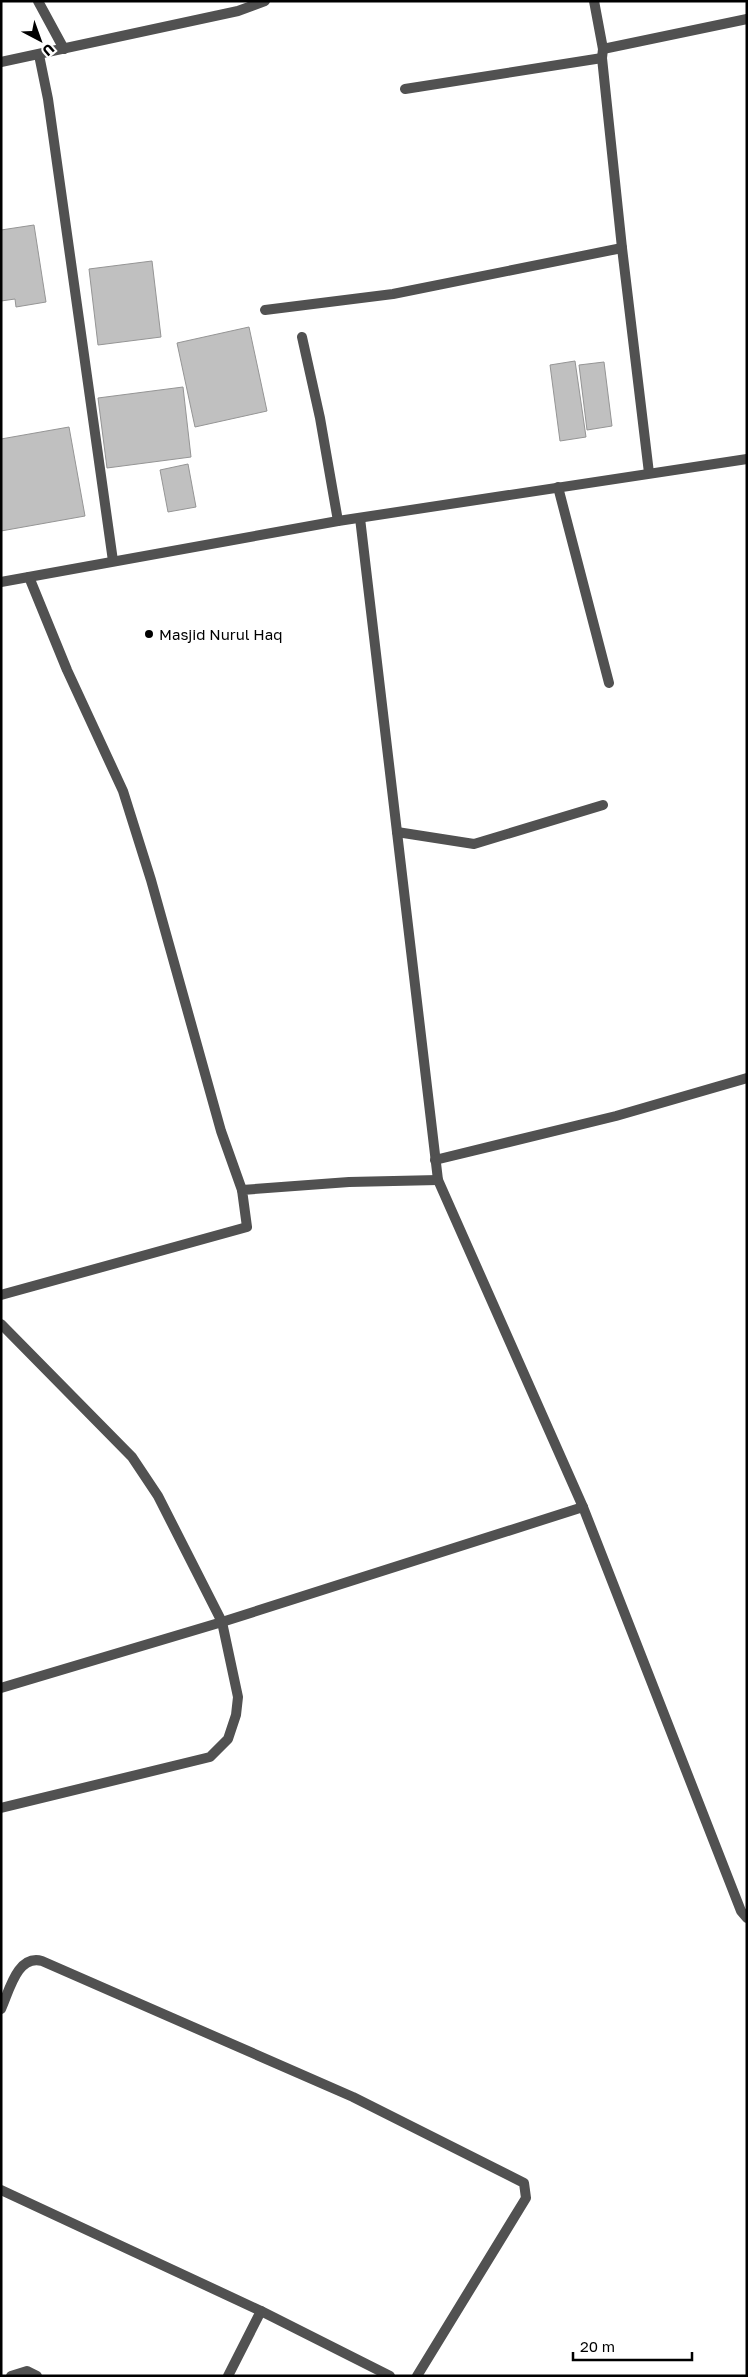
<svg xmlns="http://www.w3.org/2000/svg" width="748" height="2377" viewBox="0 0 748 2377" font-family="'Golos Text',sans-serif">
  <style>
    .building { fill: #c0c0c0; stroke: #959595 }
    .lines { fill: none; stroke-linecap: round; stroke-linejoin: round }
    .minor { stroke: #515151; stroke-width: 10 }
    .poi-dot { fill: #000; stroke: #fff; stroke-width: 2 }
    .labels { text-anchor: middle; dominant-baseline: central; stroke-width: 4; stroke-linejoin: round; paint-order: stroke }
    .poi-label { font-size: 15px; fill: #000; stroke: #fff; text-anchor: start }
  </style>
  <rect width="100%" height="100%" fill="#fff"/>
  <g class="building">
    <polygon points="34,225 46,302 16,307 15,299 1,301 1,230"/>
    <polygon points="152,261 161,337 98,345 89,269"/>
    <polygon points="249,327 267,411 195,427 177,343"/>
    <polygon points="575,361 586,437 560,441 550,365"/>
    <polygon points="604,362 612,426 587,430 579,365"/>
    <polygon points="183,387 191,457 107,468 98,398"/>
    <polygon points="69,427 85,516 1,531 1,439"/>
    <polygon points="188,464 196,507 168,512 160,470"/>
  </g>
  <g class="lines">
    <g class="minor">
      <polyline points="38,1 64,49"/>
      <polyline points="594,1 603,49 602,58 622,248 649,473"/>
      <polyline points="603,49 747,19"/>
      <polyline points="39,55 48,99 113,561"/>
      <polyline points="1,62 238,11 265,1"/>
      <polyline points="405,89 602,58"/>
      <polyline points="265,310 393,294 622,248"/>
      <polyline points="302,337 320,418 338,521"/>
      <polyline points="558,487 609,683"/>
      <polyline points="360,518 438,1180 583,1507 741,1911 747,1918"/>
      <polyline points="29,577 67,670 123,791 151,880 221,1131 242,1190"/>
      <polyline points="1,582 338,521 747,459"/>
      <polyline points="397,832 474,844 603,805"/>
      <polyline points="435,1160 616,1116 747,1078"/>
      <polyline points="1,1295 247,1227 242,1190 349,1182 438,1180"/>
      <polyline points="1,1324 132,1457 158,1496 222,1622 238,1697 236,1715 228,1739 210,1757 1,1808"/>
      <polyline points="1,1688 222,1622 583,1507"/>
      <path d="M1,2009C9,1992 17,1954 42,1961L353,2097L524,2183L526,2198L417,2376"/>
      <polyline points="1,2190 261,2311 390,2376"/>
      <polyline points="11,2376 27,2371 37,2376"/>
      <polyline points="228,2376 261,2311"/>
    </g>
  </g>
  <circle class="poi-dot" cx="149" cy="634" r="5"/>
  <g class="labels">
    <g class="poi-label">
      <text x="159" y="634">Masjid Nurul Haq</text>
    </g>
  </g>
  <rect width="748" height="2377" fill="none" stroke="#000000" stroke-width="5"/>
  <g transform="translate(40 40) rotate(139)" stroke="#ffffff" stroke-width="4" paint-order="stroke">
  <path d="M0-4L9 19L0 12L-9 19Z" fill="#000000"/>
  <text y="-8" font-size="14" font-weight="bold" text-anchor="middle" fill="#000000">U</text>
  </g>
  <path d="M573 2352v8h119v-8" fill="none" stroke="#000000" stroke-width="2.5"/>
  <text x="580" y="2352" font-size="15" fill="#000000" stroke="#ffffff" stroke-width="4" paint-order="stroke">20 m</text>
</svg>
